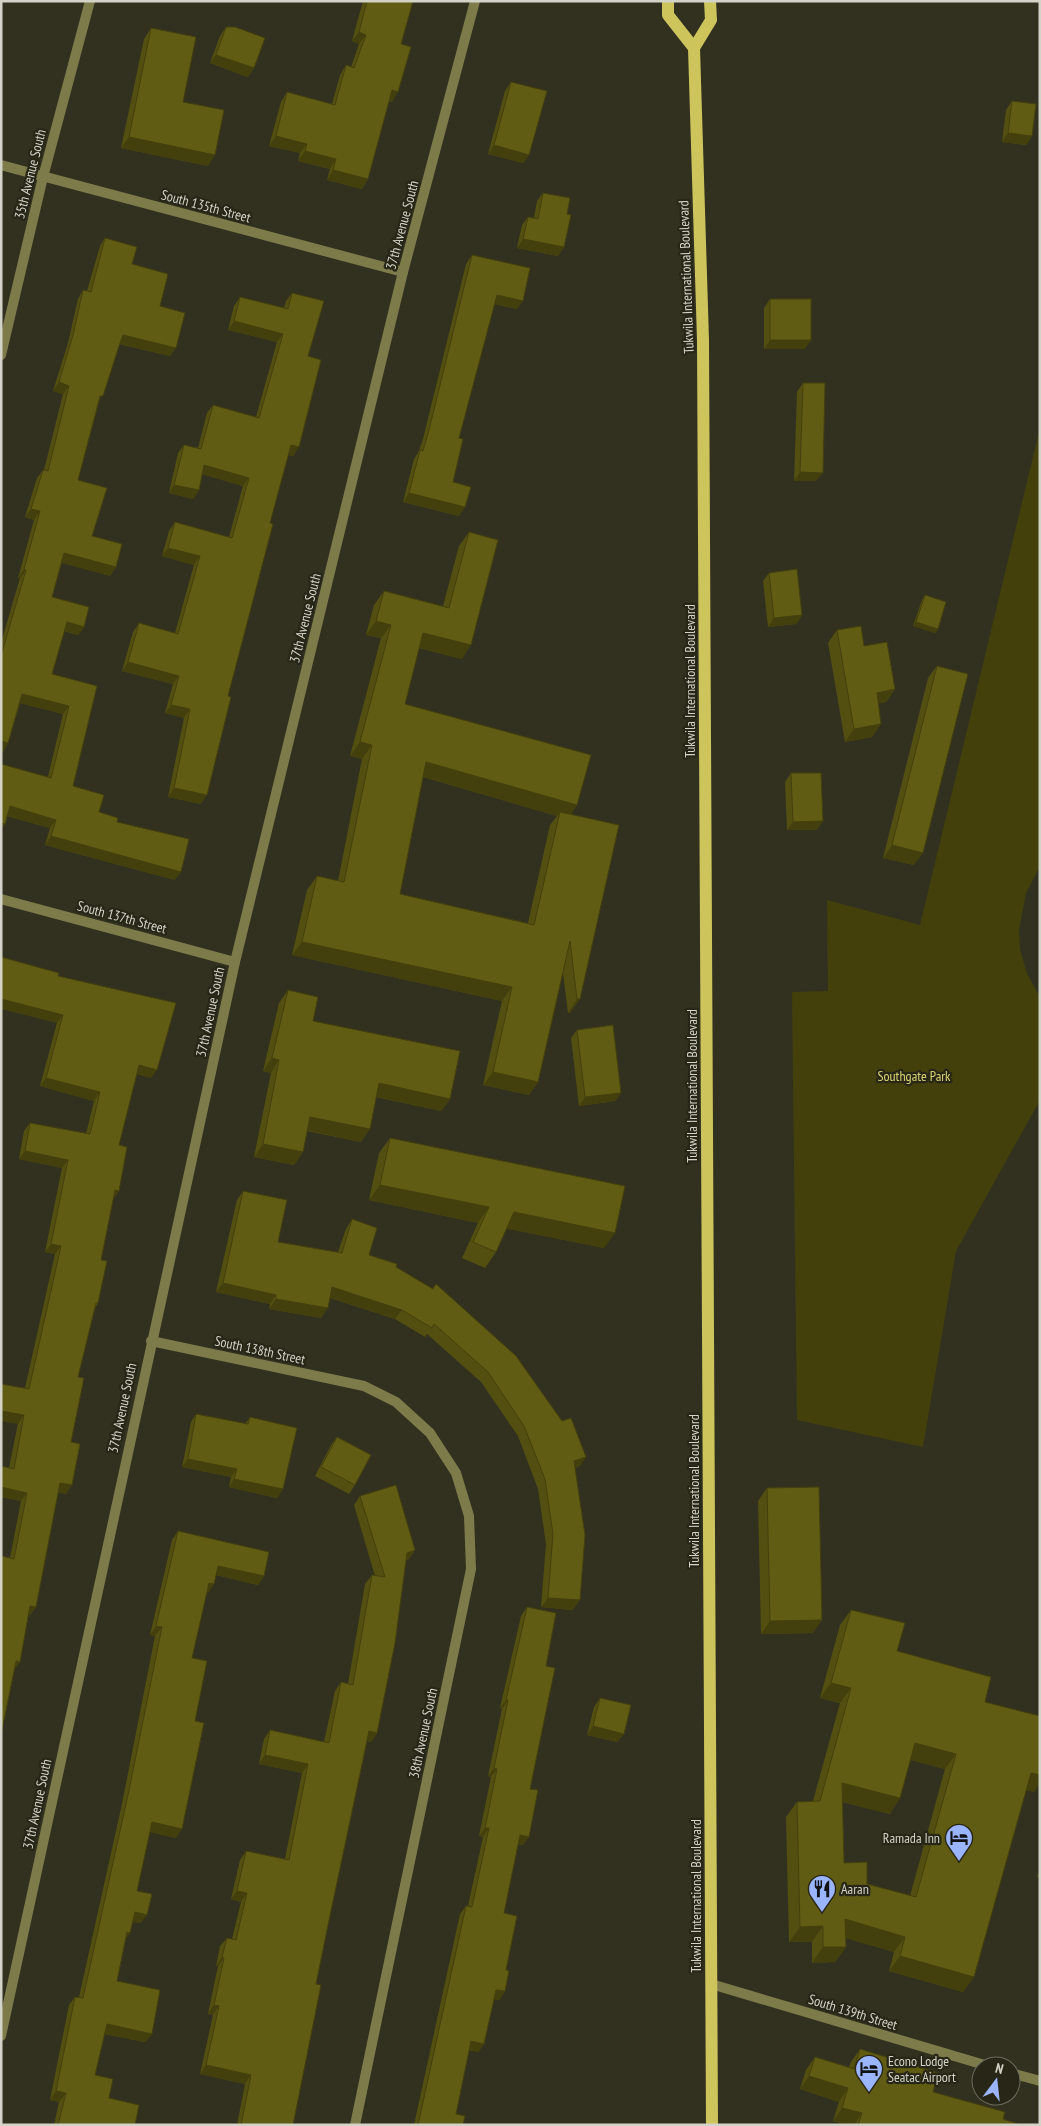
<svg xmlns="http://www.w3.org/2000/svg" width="1041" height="2126" viewBox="0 0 1041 2126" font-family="'PT Sans Narrow',sans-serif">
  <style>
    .green { fill: #44400b }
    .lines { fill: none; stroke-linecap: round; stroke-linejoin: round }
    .minor { stroke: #7e7b4b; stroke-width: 10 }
    .primary { stroke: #cdc55b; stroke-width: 12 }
    .wall { fill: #534f10; fill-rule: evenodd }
    .shaded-wall { fill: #44400d }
    .building { fill: #615c13; stroke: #44400d; fill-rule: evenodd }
    .labels { text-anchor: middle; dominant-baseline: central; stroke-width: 4.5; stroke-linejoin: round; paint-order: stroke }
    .street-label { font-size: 14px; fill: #d3d3c8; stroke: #282717 }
    .park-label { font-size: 14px; fill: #dbd473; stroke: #282717 }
    .poi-label { font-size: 14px; fill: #d3d3c8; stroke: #282717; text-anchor: start }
  </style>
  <rect width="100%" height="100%" fill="#323120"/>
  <polygon class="green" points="1040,428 1040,866 1026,893 1019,930 1020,949 1027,974 1040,997 1040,1100 956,1251 923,1447 797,1420 792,992 828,991 827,900 920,925"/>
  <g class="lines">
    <g class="minor">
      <polyline points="1,165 403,272"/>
      <polyline points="1,355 43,177 90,1"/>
      <polyline points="1,899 235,962"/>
      <polyline points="151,1341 364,1386 396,1402 430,1433 456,1473 469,1516 471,1569 355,2125"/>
      <polyline points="711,1984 988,2066"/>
      <polyline points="1,2036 235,962 403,272 475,1"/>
      <polyline points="1011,2073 1040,2081"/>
    </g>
    <g class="primary">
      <polyline points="668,1 668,15 694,48"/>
      <polyline points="710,1 711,20 694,48 703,340 712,2125"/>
    </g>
  </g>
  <g class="wall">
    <polygon points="363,1 413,1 401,44 392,102 389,101 368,179 362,189 327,180 330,169 298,161 300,153 269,146 281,102 287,92 332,104 340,75 346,65 351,67 359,44 352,41"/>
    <polygon points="226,27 254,68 248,77 210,63 220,36"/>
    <polygon points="151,28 183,102 208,166 121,148 144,39"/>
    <polygon points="511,82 529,155 523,163 488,154 505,91"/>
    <polygon points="1012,101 1032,136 1026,145 1002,142 1006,110"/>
    <polygon points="543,193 567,214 564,247 558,256 517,248 522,225 528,217 534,218 537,201"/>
    <polygon points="105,238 132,264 160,306 170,356 119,344 99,402 78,480 92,536 116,567 110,576 61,562 52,597 84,627 78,635 64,631 52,674 97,686 73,786 99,812 117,822 175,880 45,845 50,828 7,816 1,764 48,777 63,714 20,703 8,743 3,752 1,751 1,643 20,578 18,578 34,520 25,517 37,478 43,470 44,470 63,394 53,391 68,343 78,299 83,290 87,291 100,246"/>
    <polygon points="472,255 517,309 494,304 459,438 453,482 459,516 403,502 414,459 419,451 423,439 466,264"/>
    <polygon points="292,293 308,356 293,456 288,455 270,523 201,804 168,797 184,718 165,713 173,684 122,671 133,632 139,623 175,633 194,565 162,556 169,531 175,522 229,537 243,486 202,474 199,490 193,499 169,493 178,453 184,445 198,448 207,413 213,405 256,417 277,342 228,330 234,306 240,297 284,308 286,301"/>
    <polygon points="770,299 805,349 764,349 764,308"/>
    <polygon points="803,383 816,481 794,481 797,392"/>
    <path d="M469,532L462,659L419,648L405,704L577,805L571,814L580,999L570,1013H568L563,973L538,1082L529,1095L483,1085L502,1001L292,955L307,890L317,876L338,881L362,759L350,756L381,638L366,635L374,605L384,591L443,606L459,546ZM423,777L557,816L550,825L528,923L400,894Z"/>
    <polygon points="769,573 802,615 796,624 768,627 763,581"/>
    <polygon points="925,595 938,629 935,633 913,626 922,600"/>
    <polygon points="837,630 864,646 895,689 886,702 878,703 872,737 845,742 828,643"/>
    <polygon points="937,666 914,865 883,858 928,678"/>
    <polygon points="791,773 817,830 787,830 785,782"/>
    <polygon points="58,976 151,1078 137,1074 119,1145 119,1191 113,1198 101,1260 98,1303 95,1308 78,1377 66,1494 58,1492 36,1607 30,1615 28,1615 20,1662 15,1668 1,1735 1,1558 2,1556 10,1558 21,1501 1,1497 1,1466 9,1468 25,1388 55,1254 45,1252 62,1168 19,1159 24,1131 30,1123 86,1134 94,1101 40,1086 57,1023"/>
    <polygon points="288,990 313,1021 450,1099 441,1111 376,1097 361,1142 307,1131 303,1152 294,1165 254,1157 271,1073 263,1071 279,1003"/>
    <polygon points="577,1030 621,1093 615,1101 579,1106 571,1038"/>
    <polygon points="390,1138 604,1248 506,1228 496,1252 485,1268 462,1258 478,1223 369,1200 379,1153"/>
    <polygon points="243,1191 278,1242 338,1252 346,1229 352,1219 369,1255 396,1267 432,1289 436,1284 580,1466 575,1468 573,1610 541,1607 546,1544 538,1489 518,1436 481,1382 427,1334 425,1337 395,1319 330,1298 321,1318 269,1309 270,1304 216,1292 237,1200"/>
    <polygon points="196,1414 245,1424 250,1417 283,1489 277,1498 229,1487 231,1477 182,1467 191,1422"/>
    <polygon points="337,1437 355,1485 349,1494 315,1476 331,1445"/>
    <polygon points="767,1488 813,1633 761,1634 758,1501"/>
    <polygon points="360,1496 415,1550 409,1559 406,1560 377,1733 371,1742 367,1741 328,1925 316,1984 293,2125 237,2125 245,2084 200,2074 213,2015 208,2014 218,1966 216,1966 220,1946 227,1938 232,1939 241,1902 231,1899 240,1860 246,1851 285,1859 302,1773 259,1764 264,1739 270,1730 324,1742 335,1691 341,1682 348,1684 365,1584 372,1575 375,1576 354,1505"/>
    <polygon points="178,1531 264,1576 258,1585 216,1575 208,1593 207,1592 192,1658 195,1721 176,1838 150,1832 137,1891 141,1923 133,1922 125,1940 117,1981 152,2034 145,2042 104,2034 95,2075 109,2098 135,2125 54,2125 59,2102 50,2100 69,2005 75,1997 79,1997 122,1804 155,1636 150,1635 172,1540"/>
    <polygon points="527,1607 546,1666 523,1845 518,1844 504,1913 506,1970 505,1991 499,2000 494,1999 484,2044 478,2052 469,2050 456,2114 463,2125 414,2125 460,1914 466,1906 468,1906 483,1837 479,1836 491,1777 488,1776 502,1709 500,1708 521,1616"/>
    <path d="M851,1610L897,1651L985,1702L1034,1792L1026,1790L963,1992L889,1971L894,1952L846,1938V1947L835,1962L812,1963V1942H789L786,1817L797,1802L813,1801L840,1703L820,1698L840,1625ZM911,1760L945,1769L910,1896L867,1884L844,1863L842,1802L890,1814Z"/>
    <polygon points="600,1698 624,1734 617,1742 587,1735 594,1707"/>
    <polygon points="1040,1868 1040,1878 1037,1877"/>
    <polygon points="860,2049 933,2092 1003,2119 1021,2125 846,2125 833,2121 839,2102 800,2089 806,2070 815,2057 849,2067 851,2062"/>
  </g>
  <g class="shaded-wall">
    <polygon points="359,32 366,35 359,44 352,41"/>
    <polygon points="216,55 254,68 248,77 210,63"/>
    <polygon points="392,90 398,92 392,102 385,100"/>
    <polygon points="1008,133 1032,136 1026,145 1002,142"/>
    <polygon points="276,136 307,144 300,153 269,146"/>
    <polygon points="129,137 215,155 208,166 121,148"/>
    <polygon points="494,145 529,155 523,163 488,154"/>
    <polygon points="305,151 336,159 330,169 298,161"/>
    <polygon points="333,170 368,179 362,189 327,180"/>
    <polygon points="523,239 564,247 558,256 517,248"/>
    <polygon points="497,295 523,301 517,309 491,303"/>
    <polygon points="234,321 283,334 277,342 228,330"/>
    <polygon points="123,335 176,348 170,356 117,343"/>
    <polygon points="770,340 811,340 805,349 764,349"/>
    <polygon points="59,382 69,386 63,394 53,391"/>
    <polygon points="291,445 299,447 293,456 285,454"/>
    <polygon points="204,465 249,478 243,486 198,473"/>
    <polygon points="800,472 823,473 816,481 794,481"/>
    <polygon points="174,485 199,490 193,499 169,493"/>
    <polygon points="409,493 465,507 459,516 403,502"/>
    <polygon points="31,509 40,511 34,520 25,517"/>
    <polygon points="168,548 200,556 194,565 162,556"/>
    <polygon points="64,553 116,567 110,576 58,562"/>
    <polygon points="24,569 26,570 20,578 18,578"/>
    <polygon points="802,615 796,624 768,627 774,618"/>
    <polygon points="376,621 391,625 381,638 366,635"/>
    <polygon points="67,622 84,627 78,635 61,630"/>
    <polygon points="916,622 938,629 935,633 913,626"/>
    <polygon points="423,633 471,645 462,659 413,646"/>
    <polygon points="128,662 179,676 173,684 122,671"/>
    <polygon points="895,689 886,702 868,705 877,693"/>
    <polygon points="22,694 69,706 63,714 16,702"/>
    <polygon points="171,705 190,709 184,718 165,713"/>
    <polygon points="881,724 872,737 845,742 854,729"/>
    <polygon points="1,741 8,743 3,752 1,751"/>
    <polygon points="360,742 372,745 362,759 350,756"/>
    <polygon points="426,762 577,805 567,819 560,812 557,816 417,775"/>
    <polygon points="174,788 207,795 201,804 168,797"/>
    <polygon points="10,806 56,820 50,828 4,815"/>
    <polygon points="823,821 817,830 787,830 793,822"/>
    <polygon points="1,823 5,824 1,829"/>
    <polygon points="51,836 181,872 175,880 45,845"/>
    <polygon points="892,845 923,853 914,865 883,858"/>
    <polygon points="302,942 512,987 502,1001 292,955"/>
    <polygon points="1,999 63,1015 57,1023 1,1009"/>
    <polygon points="577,999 580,999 570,1013 568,1013"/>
    <polygon points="272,1058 279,1060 271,1073 263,1071"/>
    <polygon points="139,1065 157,1070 151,1078 133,1073"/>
    <polygon points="493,1072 538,1082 529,1095 483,1085"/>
    <polygon points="46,1078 100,1092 94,1101 40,1086"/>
    <polygon points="379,1083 450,1099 441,1111 370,1095"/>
    <polygon points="621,1093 615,1101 579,1106 585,1097"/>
    <polygon points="310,1117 370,1129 361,1142 301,1129"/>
    <polygon points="263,1144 303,1152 294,1165 254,1157"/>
    <polygon points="25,1151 68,1160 62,1168 19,1159"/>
    <polygon points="380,1185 489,1207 478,1223 369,1200"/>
    <polygon points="115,1190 119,1191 113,1200"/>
    <polygon points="514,1212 615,1233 604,1248 503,1228"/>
    <polygon points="51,1244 61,1246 55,1254 45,1252"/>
    <polygon points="223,1283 276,1295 270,1304 216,1292"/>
    <polygon points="332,1287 402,1310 395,1319 325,1296"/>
    <polygon points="276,1299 328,1308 321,1318 269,1309"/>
    <polygon points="1,1411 24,1415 18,1424 1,1421"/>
    <polygon points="586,1457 580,1466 568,1471 574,1461"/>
    <polygon points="188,1459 237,1469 231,1477 182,1467"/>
    <polygon points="234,1479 283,1489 277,1498 229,1487"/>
    <polygon points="60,1483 72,1485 66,1494 54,1492"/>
    <polygon points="1,1487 27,1493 21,1501 1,1497"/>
    <polygon points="415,1550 409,1559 401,1562 407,1553"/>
    <polygon points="218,1566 264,1576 258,1585 212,1574"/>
    <polygon points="209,1583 214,1584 208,1593 203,1592"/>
    <polygon points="548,1598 580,1600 573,1610 541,1607"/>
    <polygon points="30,1606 36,1607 30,1615 24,1614"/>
    <polygon points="822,1620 813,1633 761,1634 770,1621"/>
    <polygon points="156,1626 162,1627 155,1636 150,1635"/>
    <polygon points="16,1661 20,1662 14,1670"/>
    <polygon points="831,1683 851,1688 840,1703 820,1698"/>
    <polygon points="506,1700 508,1700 502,1709 500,1708"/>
    <polygon points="593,1726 624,1734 617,1742 587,1735"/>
    <polygon points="369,1731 377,1733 371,1742 363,1740"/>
    <polygon points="915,1743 956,1754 945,1769 904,1758"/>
    <polygon points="265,1755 308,1764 302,1773 259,1764"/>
    <polygon points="494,1768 497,1769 491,1777 488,1776"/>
    <polygon points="1031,1773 1040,1775 1040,1783 1034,1792 1020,1788"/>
    <polygon points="842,1783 900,1798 890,1814 831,1799"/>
    <polygon points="152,1822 182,1829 176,1838 146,1831"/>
    <polygon points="485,1828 489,1828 483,1837 479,1836"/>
    <polygon points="520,1835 529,1837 523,1845 514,1843"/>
    <polygon points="237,1891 247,1893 241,1902 231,1899"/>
    <polygon points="135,1912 147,1915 141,1923 128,1921"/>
    <polygon points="845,1919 905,1937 894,1952 834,1935"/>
    <polygon points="823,1926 812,1942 789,1942 800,1927"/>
    <polygon points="127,1932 130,1933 124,1942"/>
    <polygon points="823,1947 846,1947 835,1962 812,1963"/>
    <polygon points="900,1956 974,1977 963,1992 889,1971"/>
    <polygon points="222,1957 224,1958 218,1966 216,1966"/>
    <polygon points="496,1990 505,1991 499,2000 490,1998"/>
    <polygon points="214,2005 219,2006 213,2015 208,2014"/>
    <polygon points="107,2024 152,2034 145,2042 100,2033"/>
    <polygon points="471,2041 484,2044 478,2052 465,2049"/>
    <polygon points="206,2065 251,2075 245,2084 200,2074"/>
    <polygon points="809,2076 848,2088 839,2102 800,2089"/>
    <polygon points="56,2091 66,2093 59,2102 50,2100"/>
    <polygon points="842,2108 862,2113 854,2125 846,2125 833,2121"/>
  </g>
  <g class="building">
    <polygon points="367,1 413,1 401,44 411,47 398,92 392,90 368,179 333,170 336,159 305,151 307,144 276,136 287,92 335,105 346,65 354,68 366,35 359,32"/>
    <polygon points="226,27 235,27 265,38 254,68 216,55"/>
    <polygon points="151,28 196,37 183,102 224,110 215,155 129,137"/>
    <polygon points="511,82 547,91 529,155 494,145"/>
    <polygon points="1012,101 1036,104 1032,136 1008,133"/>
    <polygon points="543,193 570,198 567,214 571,215 564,247 523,239 528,217 538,219"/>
    <polygon points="105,238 137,247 132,264 168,274 160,306 185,313 176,348 123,335 119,346 103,396 100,396 78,480 107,488 92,536 122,544 116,567 64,553 52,597 89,607 84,627 67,622 52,674 97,686 73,786 104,795 99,812 118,818 117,822 189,839 181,872 51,836 56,820 10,806 5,824 1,823 1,764 51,778 69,706 22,694 8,743 1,741 1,656 26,570 24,569 40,511 31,509 43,470 48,471 69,386 59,382 73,335 83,290 91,292"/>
    <polygon points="472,255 530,268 523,301 497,295 459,438 463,439 453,482 471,487 465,507 409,493 420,450 423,451 429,430"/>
    <polygon points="292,293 324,301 308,356 321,360 299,447 291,445 270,523 273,524 228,696 231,697 207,795 174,788 190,709 171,705 179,676 128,662 139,623 178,634 200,556 168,548 175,522 232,538 249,478 204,465 199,490 174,485 184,445 201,449 213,405 259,418 283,334 234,321 240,297 288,309"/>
    <rect x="770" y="299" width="41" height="41"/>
    <polygon points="803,383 825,383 823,473 800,472"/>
    <polygon points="469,532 498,540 471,645 423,633 405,704 591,755 577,805 426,762 400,894 534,925 560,812 619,825 580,999 577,999 570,941 538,1082 493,1072 512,987 302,942 317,876 344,882 372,745 360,742 391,625 376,621 384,591 449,608"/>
    <polygon points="797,569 802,615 774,618 769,573"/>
    <polygon points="925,595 946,602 938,629 916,622"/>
    <polygon points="861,626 864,646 887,642 895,689 877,693 881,724 854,729 837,630"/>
    <polygon points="937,666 968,674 923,853 892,845"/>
    <polygon points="791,773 821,773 823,821 793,822"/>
    <polygon points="1,957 59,973 58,976 176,1003 157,1070 139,1065 119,1145 127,1147 119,1191 115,1190 101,1260 107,1261 98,1303 96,1303 78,1377 84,1378 71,1442 80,1444 72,1485 60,1483 36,1607 30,1606 20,1662 16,1661 1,1735 1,1560 2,1556 14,1559 27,1493 1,1487 1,1466 14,1469 24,1415 1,1411 1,1384 29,1389 61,1246 51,1244 68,1160 25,1151 30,1123 90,1134 100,1092 46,1078 63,1015 1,999"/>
    <polygon points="288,990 318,997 313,1021 460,1051 450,1099 379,1083 370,1129 310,1117 303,1152 263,1144 279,1060 272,1058"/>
    <polygon points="613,1025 621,1093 585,1097 577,1030"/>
    <polygon points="390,1138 625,1186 615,1233 514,1212 496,1252 473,1242 489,1207 380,1185"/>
    <polygon points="243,1191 287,1200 278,1242 342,1253 352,1219 377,1228 369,1255 397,1264 396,1267 433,1289 436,1284 516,1356 562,1421 571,1418 586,1457 574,1461 585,1535 580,1600 548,1598 553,1534 545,1479 524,1426 488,1372 434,1324 432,1328 402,1310 332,1287 328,1308 276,1299 276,1295 223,1283"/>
    <polygon points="196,1414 248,1424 250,1417 297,1428 283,1489 234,1479 237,1469 188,1459"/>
    <polygon points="337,1437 371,1455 355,1485 321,1467"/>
    <polygon points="396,1485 415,1550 407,1553 395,1643 377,1733 369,1731 328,1925 316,1984 321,1985 293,2125 241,2125 251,2075 206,2065 219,2006 214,2005 224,1958 222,1957 227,1938 236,1940 247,1893 237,1891 246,1851 289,1860 308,1764 265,1755 270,1730 329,1743 341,1682 353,1685 372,1575 385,1577 360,1496"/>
    <polygon points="819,1487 822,1620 770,1621 767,1488"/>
    <polygon points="178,1531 269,1552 264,1576 218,1566 214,1584 209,1583 192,1658 207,1661 195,1721 204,1723 182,1829 152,1822 137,1891 152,1894 147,1915 135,1912 130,1933 127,1932 117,1981 160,1990 152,2034 107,2024 95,2075 113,2079 109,2098 139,2105 135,2125 58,2125 66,2093 56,2091 75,1997 83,1998 128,1795 162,1627 156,1626"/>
    <polygon points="527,1607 556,1613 546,1666 555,1668 530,1789 538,1790 529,1837 520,1835 504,1913 517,1916 506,1970 509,1971 505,1991 496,1990 484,2044 471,2041 456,2114 465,2116 463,2125 418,2125 466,1906 472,1907 489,1828 485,1828 497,1769 494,1768 508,1700 506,1700"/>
    <path d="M851,1610L905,1623L897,1651L991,1677L985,1702L1040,1716V1775L1031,1773L974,1977L900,1956L905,1937L845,1919L846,1947H823V1926L800,1927L797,1802L820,1801L851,1688L831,1683ZM915,1743L956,1754L916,1897L867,1884V1862L844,1863L842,1783L900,1798Z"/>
    <polygon points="600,1698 631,1705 624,1734 593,1726"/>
    <polygon points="860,2049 938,2073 933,2092 1005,2112 1003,2119 1021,2125 858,2125 862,2113 842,2108 848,2088 809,2076 815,2057 854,2069"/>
  </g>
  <defs>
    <symbol id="hotel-pin" viewBox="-11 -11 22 30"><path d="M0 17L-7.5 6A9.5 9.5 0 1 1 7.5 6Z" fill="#9bb5fd" stroke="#282717"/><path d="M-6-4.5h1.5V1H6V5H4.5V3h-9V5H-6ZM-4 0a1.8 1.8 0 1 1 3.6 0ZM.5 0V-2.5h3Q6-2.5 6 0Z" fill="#111"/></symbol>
    <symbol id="restaurant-pin" viewBox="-11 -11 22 30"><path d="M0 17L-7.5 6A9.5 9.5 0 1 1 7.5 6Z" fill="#9bb5fd" stroke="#282717"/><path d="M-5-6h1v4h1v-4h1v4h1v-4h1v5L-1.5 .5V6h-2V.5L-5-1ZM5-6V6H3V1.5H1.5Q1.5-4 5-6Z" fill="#111"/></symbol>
  </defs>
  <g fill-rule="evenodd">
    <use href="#hotel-pin" x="943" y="1822" width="32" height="43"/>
    <use href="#restaurant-pin" x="806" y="1873" width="32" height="43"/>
    <use href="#hotel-pin" x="853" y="2053" width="32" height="43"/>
  </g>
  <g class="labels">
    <g class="street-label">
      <text transform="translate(30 174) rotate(-76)">35th Avenue South</text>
      <text transform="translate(206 206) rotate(15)">South 135th Street</text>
      <text transform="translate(402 225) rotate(-75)">37th Avenue South</text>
      <text transform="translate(686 277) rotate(-92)">Tukwila International Boulevard</text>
      <text transform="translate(305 618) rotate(-76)">37th Avenue South</text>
      <text transform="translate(690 681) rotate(-90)">Tukwila International Boulevard</text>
      <text transform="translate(122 917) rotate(15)">South 137th Street</text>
      <text transform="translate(210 1012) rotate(-78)">37th Avenue South</text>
      <text transform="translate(692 1086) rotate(-90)">Tukwila International Boulevard</text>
      <text transform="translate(260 1350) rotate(12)">South 138th Street</text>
      <text transform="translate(122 1408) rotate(-78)">37th Avenue South</text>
      <text transform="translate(694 1491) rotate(-90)">Tukwila International Boulevard</text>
      <text transform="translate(423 1733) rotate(-78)">38th Avenue South</text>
      <text transform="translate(37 1804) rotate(-78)">37th Avenue South</text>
      <text transform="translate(696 1896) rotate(-90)">Tukwila International Boulevard</text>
      <text transform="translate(853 2012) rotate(17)">South 139th Street</text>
    </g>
    <g class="park-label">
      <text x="914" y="1076">Southgate Park</text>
    </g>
    <g class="poi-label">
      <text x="940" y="1838" text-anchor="end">Ramada Inn</text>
      <text x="841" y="1889">Aaran</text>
      <text x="888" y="2061">Econo Lodge<tspan x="888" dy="16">Seatac Airport</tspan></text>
    </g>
  </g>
  <rect width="1041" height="2126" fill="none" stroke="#d3d3c8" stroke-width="5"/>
  <g transform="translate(996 2081) rotate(15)"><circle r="24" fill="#282717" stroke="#6c6c5e"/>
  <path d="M0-4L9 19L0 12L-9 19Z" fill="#9bb5fd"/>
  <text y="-8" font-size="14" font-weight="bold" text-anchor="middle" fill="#d3d3c8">N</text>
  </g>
</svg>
